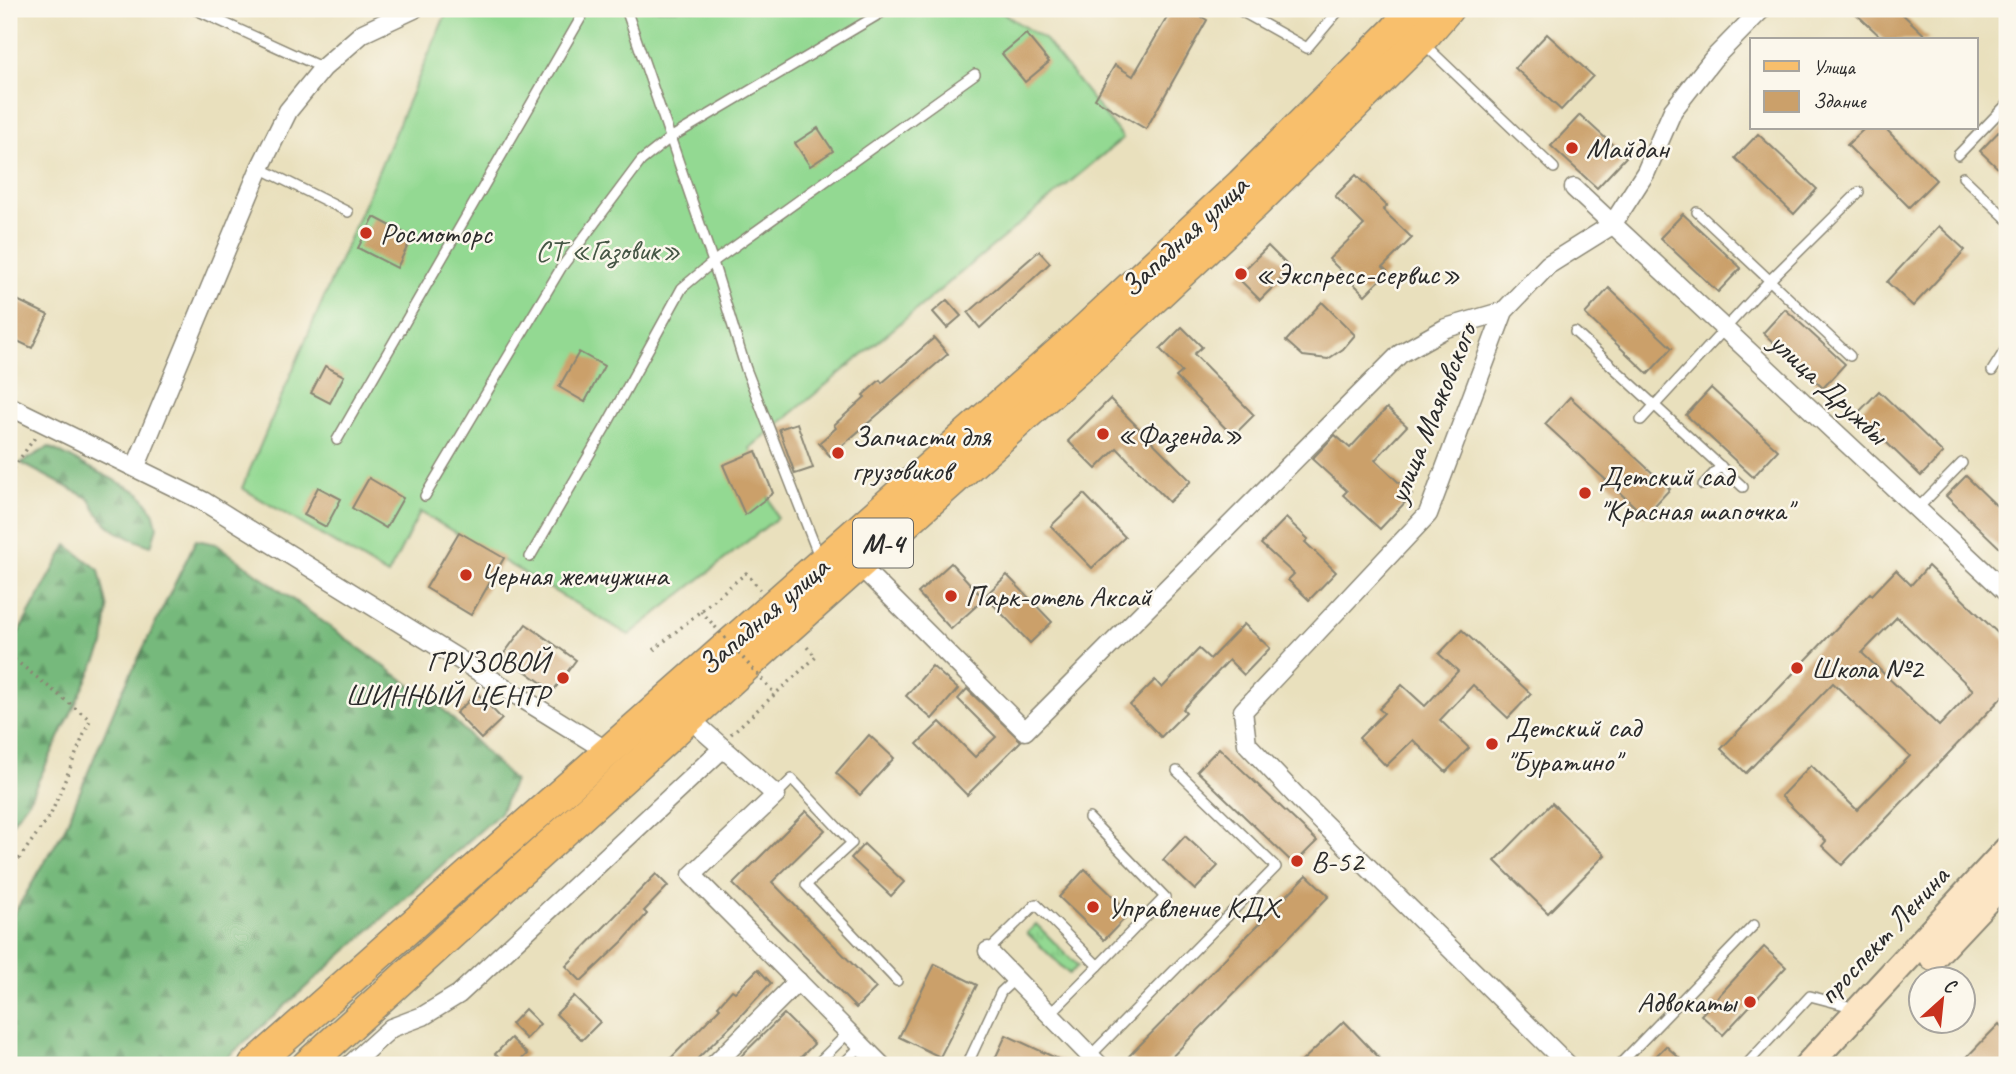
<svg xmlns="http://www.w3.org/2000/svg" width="2016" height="1074" viewBox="0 0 2016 1074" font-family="Caveat,sans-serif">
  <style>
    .grass { fill: url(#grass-tufts); stroke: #5f825e; stroke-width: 2 }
    .forest { fill: url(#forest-firs); stroke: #507254; stroke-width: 2 }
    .garden { fill: #93d992; stroke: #5f825e; stroke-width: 2 }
    .building { fill: #cba06a; fill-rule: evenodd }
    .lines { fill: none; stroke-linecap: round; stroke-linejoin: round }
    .lane-casing { stroke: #8a8674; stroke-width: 12 }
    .street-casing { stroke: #8a8674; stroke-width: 21 }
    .secondary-casing { stroke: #8a8674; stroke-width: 30 }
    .primary-casing { stroke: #8a8674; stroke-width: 33 }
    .path { stroke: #8a8674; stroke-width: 3.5; stroke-dasharray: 2 5; stroke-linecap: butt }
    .lane { stroke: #fff; stroke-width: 9 }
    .street { stroke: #fff; stroke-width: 18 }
    .secondary { stroke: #fce5c4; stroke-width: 26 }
    .primary { stroke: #f8bf6c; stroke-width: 30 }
    .path-bridge { stroke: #8a8674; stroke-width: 3.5; stroke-dasharray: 2 5; stroke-linecap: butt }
    .poi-dot { fill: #c8321e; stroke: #fbf7ec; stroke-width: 2.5 }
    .labels { text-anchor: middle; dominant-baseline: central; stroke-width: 5; stroke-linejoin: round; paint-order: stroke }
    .shield { fill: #fbf7ec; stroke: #696865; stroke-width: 2 }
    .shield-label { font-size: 28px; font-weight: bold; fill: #2b2b2b }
    .poi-label { font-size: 30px; fill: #2b2b2b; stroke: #fbf7ec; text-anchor: start }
    .street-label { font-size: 30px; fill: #2b2b2b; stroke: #fbf7ec }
    .park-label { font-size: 30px; fill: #455645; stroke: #fbf7ec }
  </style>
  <defs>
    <pattern id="grass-tufts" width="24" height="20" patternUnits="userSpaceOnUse" patternTransform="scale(1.75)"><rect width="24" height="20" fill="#93d992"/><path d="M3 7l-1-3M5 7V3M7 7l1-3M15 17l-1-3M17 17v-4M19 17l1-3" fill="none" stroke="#7fba7e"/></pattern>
    <pattern id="forest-firs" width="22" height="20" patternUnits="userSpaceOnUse" patternTransform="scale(1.75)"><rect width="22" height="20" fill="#76b97c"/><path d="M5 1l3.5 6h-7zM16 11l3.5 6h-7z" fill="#619766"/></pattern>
  </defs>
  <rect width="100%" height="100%" fill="#fbf7ec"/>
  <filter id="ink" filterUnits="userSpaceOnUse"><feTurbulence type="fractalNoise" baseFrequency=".0143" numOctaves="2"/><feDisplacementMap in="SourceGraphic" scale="14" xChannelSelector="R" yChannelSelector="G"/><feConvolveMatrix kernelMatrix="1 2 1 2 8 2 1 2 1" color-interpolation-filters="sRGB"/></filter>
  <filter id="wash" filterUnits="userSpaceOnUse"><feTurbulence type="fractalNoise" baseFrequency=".00686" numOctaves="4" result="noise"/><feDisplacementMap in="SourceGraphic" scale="28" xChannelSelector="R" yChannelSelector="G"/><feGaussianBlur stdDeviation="1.57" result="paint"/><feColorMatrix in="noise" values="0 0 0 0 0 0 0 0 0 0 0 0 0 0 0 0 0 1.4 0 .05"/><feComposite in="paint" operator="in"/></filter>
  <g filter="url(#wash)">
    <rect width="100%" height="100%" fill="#e9e0bd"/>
    <polygon class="grass" points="1036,924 1078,966 1069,974 1027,933"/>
    <g class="forest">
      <path d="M49,447L140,493L153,511L157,527L151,546C122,536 103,529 90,499L21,463Z"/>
      <polygon points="196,540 216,544 443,709 514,781 500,813 219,1065 9,1065 9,922 64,830 119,698"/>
      <polygon points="67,545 99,570 108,609 104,645 29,800 9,827 9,650"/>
    </g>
    <polygon class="garden" points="448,9 996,9 1045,40 1123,138 750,448 777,518 629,635 420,512 388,575 242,488"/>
    <g id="blocks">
      <g class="building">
        <polygon points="1172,9 1188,9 1207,20 1146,129 1095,99 1115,65 1133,76"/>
        <polygon points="1851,9 1897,9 1930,40 1884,40"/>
        <polygon points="1026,34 1049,62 1025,82 1002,54"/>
        <polygon points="1547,34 1593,76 1561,110 1515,68"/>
        <polygon points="1580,115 1626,157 1597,188 1551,146"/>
        <polygon points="2007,123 2007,177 1980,151"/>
        <polygon points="818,128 833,151 810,166 795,143"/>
        <polygon points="1865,128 1885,128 1936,180 1909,207 1847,145"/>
        <polygon points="1758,134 1817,189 1794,214 1735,158"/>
        <polygon points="1356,175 1387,206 1383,210 1412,238 1383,267 1388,272 1365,295 1329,259 1364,225 1335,196"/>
        <polygon points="1683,214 1741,268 1718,292 1660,238"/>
        <polygon points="374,217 412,237 397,268 358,248"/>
        <polygon points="1939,226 1965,250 1913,306 1887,282"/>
        <polygon points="1268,246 1291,269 1260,300 1237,277"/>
        <polygon points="1039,251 1050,263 980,328 968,313"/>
        <polygon points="1609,288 1672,348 1648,374 1585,314"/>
        <polygon points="17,300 48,315 32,348 9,337 9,317"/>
        <polygon points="947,300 961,316 947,328 933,312"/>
        <polygon points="1322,302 1355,335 1343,349 1328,359 1303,356 1286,341"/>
        <polygon points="1785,309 1845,364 1823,388 1763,333"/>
        <polygon points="1182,327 1202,347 1194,354 1254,415 1233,436 1176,377 1182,372 1160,349"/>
        <polygon points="934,338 948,354 830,456 819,443 836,428 834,425 865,397 863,395 880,380 882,383"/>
        <polygon points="579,352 604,366 585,402 559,387"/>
        <polygon points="325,366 344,376 330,403 311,393"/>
        <polygon points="1711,388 1778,450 1753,477 1686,415"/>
        <polygon points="1879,391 1943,453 1921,476 1857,414"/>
        <polygon points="1570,397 1670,489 1645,516 1545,424"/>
        <polygon points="1110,399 1191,481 1169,502 1117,448 1096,469 1068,441"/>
        <polygon points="1387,408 1407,426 1375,460 1412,495 1380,529 1343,495 1347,491 1312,459 1335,435 1350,448"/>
        <polygon points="797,423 813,468 795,474 779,429"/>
        <polygon points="756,451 773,493 745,515 723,465"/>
        <polygon points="1966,476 2007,516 2007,555 1946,496"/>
        <polygon points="369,478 403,498 386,528 352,508"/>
        <polygon points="318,487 341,499 326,527 304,515"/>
        <polygon points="1084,494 1125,537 1092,568 1051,526"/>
        <polygon points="1286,518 1308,539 1305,542 1336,572 1309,600 1288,580 1294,574 1261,544"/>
        <polygon points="459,532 504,558 471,615 426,588"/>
        <polygon points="951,563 984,599 951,629 918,593"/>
        <path d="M1928,566L2007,642V692L1842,865L1822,846L1826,841L1781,796L1811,765L1857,810L1910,756L1833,683L1746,773L1721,749L1870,593L1872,595L1896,570L1911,585ZM1897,617L1973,690L1939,726L1862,653Z"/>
        <polygon points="1007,575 1052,622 1030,643 985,596"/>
        <polygon points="526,624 576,660 553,691 503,655"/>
        <polygon points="1244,624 1270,648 1244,675 1229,660 1183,709 1186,712 1161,737 1130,705 1155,680 1162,688 1199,649 1210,659"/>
        <polygon points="1462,630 1531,694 1508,718 1473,685 1440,720 1469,748 1446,772 1413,740 1386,766 1359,738 1384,713 1379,709 1402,685 1425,706 1458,671 1439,654"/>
        <polygon points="932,666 958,689 932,719 906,696"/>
        <polygon points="967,689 1021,741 967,795 917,744 940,722 975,757 996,737 958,699"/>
        <polygon points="477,693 502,719 481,739 456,713"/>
        <polygon points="869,735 894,758 860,795 836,773"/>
        <polygon points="1219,748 1317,841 1294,864 1197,771"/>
        <polygon points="1552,803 1605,855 1548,913 1495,861"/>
        <polygon points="806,811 825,830 772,882 876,988 856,1008 733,884"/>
        <polygon points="1185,836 1218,866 1195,890 1163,860"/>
        <polygon points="864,844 904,882 891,896 851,858"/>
        <polygon points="1085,869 1130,913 1104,940 1059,897"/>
        <polygon points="656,874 668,886 644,911 647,914 622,942 581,981 566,966"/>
        <polygon points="1307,875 1329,896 1164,1065 1139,1065 1129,1056"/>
        <polygon points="1764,947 1786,967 1723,1035 1701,1015"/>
        <polygon points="935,964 977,985 940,1057 899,1037"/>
        <polygon points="758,969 771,983 735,1022 691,1065 664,1065 720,1008 718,1006 732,990 735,992"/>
        <polygon points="574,996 600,1022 582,1040 556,1014"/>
        <polygon points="525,1009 540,1024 526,1039 511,1024"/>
        <polygon points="784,1014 814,1044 793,1065 732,1065"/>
        <polygon points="1344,1021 1386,1065 1298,1065"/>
        <polygon points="1999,1024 2007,1032 2007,1065 1959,1065"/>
        <polygon points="1006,1035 1071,1065 992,1065"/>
        <polygon points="511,1038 527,1054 516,1065 506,1065 495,1054"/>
        <polygon points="1666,1046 1687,1065 1647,1065"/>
      </g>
    </g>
  </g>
  <g filter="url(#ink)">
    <use href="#blocks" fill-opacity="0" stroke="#8a8674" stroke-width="2"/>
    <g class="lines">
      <defs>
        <g id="lane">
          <polyline points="194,9 323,68"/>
          <polyline points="626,9 713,262 746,369 820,559"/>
          <polyline points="1237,9 1307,48 1340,9"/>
          <polyline points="1424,44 1554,168"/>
          <polyline points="1958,155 2007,104"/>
          <polyline points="260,168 348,212"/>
          <polyline points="1963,177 2007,219"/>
          <polyline points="1697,212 1850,356"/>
          <polyline points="1575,332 1743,487"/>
          <polyline points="1992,371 2007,347"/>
          <polyline points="1641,420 1769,281 1859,192"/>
          <polyline points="337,440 586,9"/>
          <polyline points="1703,485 1721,466"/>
          <polyline points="425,496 561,268 641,161 670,138 886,10"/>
          <polyline points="1917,509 1962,463"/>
          <polyline points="530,557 606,426 682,288 713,262 975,74"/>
          <polyline points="776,795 792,779 852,843 806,885 897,981"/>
          <polyline points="1089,818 1165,897 1098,966"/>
          <polyline points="988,951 1036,904 1098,966 1050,1014"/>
          <polyline points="1091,1055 1276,867 1177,771"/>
          <polyline points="816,1065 848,1033"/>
          <polyline points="842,1065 861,1046"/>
          <polyline points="967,1065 1001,992 1015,979"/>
          <polyline points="1619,1065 1754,925"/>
          <polyline points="1746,1065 1810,996 1856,1008"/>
        </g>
        <g id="street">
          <polyline points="1574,188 2007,593"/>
          <polyline points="9,406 203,501 607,751"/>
          <polyline points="136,466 260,168 288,111 323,68 363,33 414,9"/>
          <polyline points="859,565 1025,731 1400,354 1446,328 1504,311"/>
          <polyline points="689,718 776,795 692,875 881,1065"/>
          <polyline points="988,951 1099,1065"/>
          <polyline points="350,1065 391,1028 423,1016 459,994 722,749"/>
          <polyline points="714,1065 798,981"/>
          <polyline points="1568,1065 1300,800 1247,744 1243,711 1428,514 1504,311 1548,265 1612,225 1646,172 1673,110 1713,59 1762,9"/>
        </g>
        <g id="secondary">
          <polyline points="1933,957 2007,878"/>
          <polyline points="1808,1065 2007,850"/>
        </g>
        <g id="primary">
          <polyline points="254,1065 1082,332 1241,184 1395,30 1411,9"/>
          <polyline points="307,1065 784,632 1097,352 1255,204 1420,41 1448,9"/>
        </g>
      </defs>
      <use href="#lane" class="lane-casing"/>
      <use href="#street" class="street-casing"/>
      <use href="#secondary" class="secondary-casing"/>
      <use href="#primary" class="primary-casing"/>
      <g class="path">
        <polyline points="9,474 36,436"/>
        <polyline points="654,650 746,573 760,589"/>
        <polyline points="9,655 90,720 51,814 9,873"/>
        <polyline points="731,734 816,657 805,645"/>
      </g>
      <use href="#lane" class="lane"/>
      <use href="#street" class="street"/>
      <use href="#secondary" class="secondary"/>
      <use href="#primary" class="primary"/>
      <polyline class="path-bridge" points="701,611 775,694"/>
    </g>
  </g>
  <g class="poi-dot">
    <circle cx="1572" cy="148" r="7"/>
    <circle cx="366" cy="233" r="7"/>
    <circle cx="1241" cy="274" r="7"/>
    <circle cx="1103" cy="434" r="7"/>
    <circle cx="838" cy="453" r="7"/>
    <circle cx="1585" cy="493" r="7"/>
    <circle cx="466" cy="575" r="7"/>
    <circle cx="951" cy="596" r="7"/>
    <circle cx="1797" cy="668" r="7"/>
    <circle cx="563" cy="678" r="7"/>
    <circle cx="1492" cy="744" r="7"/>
    <circle cx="1297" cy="861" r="7"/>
    <circle cx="1093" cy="907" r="7"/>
    <circle cx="1750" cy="1002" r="7"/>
  </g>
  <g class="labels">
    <rect class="shield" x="853" y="518.5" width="60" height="49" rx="5"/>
    <g class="shield-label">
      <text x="883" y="543">М-4</text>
    </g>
    <g class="poi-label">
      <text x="1586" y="148">Майдан</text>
      <text x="380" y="233">Росмоторс</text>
      <text x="1255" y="274">«Экспресс-сервис»</text>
      <text x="1117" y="434">«Фазенда»</text>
      <text x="852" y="436">Запчасти для<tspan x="852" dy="34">грузовиков</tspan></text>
      <text x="1599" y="476">Детский сад<tspan x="1599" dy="34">"Красная шапочка"</tspan></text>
      <text x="480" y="575">Черная жемчужина</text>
      <text x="965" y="596">Парк-отель Аксай</text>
      <text x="549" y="661" text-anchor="end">ГРУЗОВОЙ<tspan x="549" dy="34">ШИННЫЙ ЦЕНТР</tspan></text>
      <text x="1811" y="668">Школа №2</text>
      <text x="1506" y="727">Детский сад<tspan x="1506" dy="34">"Буратино"</tspan></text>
      <text x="1311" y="861">В-52</text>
      <text x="1107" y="907">Управление КДХ</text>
      <text x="1736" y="1002" text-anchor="end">Адвокаты</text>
    </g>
    <g class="street-label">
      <text transform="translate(1184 236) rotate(-43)">Западная улица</text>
      <text transform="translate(1829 388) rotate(43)">улица Дружбы</text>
      <text transform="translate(1432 413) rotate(-68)">улица Маяковского</text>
      <text transform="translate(763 616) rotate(-41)">Западная улица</text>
      <text transform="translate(1883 935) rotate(-47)">проспект Ленина</text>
    </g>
    <g class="park-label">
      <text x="608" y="250">СТ «Газовик»</text>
    </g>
  </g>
  <rect width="2016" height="1074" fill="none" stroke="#fbf7ec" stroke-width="35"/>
  <rect x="1750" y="38" width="228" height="91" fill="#fbf7ec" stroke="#a8a59f" stroke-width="2"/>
  <rect x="1764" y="61" width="35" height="10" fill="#f8bf6c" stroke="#a8a59f" stroke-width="2"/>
  <text x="1813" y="74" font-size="21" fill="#2b2b2b">Улица</text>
  <rect x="1764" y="91" width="35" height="21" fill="#cba06a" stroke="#a8a59f" stroke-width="2"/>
  <text x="1813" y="108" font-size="21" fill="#2b2b2b">Здание</text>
  <g transform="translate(1942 1000) rotate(27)"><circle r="33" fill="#fbf7ec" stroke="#a8a59f" stroke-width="2"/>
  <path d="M0-5L12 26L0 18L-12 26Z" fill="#c8321e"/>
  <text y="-10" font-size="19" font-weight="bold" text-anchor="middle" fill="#2b2b2b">С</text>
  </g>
</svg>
